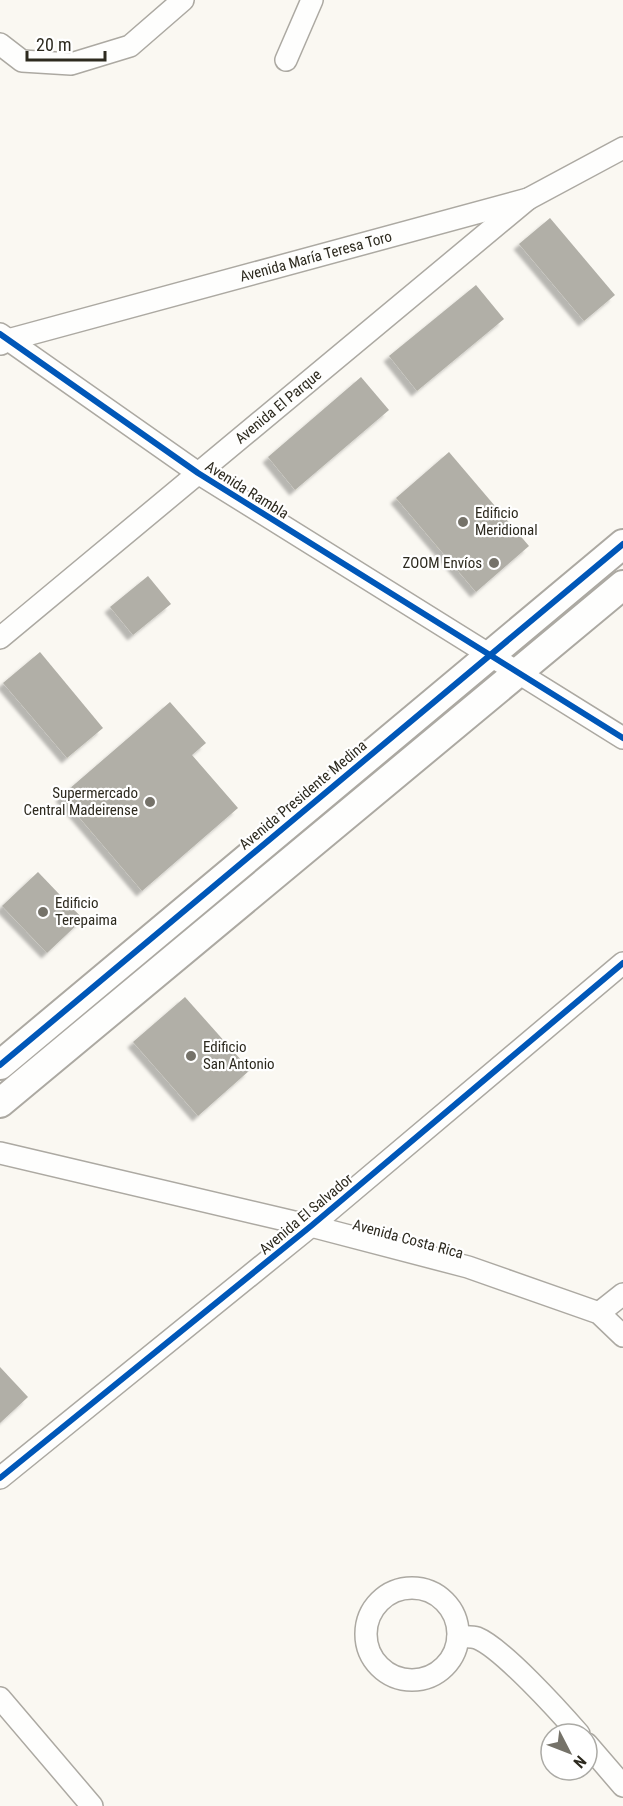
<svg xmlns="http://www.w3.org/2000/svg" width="623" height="1806" viewBox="0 0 623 1806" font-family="'Roboto Condensed',sans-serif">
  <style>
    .building { fill: #b1afa7; filter: url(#shadow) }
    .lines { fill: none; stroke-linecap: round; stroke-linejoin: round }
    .street-casing { stroke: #aca9a2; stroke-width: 24 }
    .secondary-casing { stroke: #aca9a2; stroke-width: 32 }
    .street { stroke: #fefefd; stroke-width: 21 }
    .secondary { stroke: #fefefd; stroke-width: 28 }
    .cycleway-casing { stroke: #fff; stroke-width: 10 }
    .cycleway { stroke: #0057b8; stroke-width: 6 }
    .poi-dot { fill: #757269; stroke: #fff; stroke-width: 2 }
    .labels { text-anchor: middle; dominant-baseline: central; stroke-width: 4.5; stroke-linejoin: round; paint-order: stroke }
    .street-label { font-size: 15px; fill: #2d2a1f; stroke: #fff }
    .poi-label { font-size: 15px; fill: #2d2a1f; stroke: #fff; text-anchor: start }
  </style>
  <defs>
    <filter id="shadow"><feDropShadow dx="-5.5" dy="5.5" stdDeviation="1.5" flood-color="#0004"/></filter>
  </defs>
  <rect width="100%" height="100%" fill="#faf8f2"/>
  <g class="building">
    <polygon points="550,218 615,295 584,321 519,244"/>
    <polygon points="476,285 504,319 417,391 389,356"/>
    <polygon points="361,377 389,410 295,490 268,457"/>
    <polygon points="449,452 529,546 476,592 396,498"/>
    <polygon points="148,576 171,604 133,635 110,607"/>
    <polygon points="40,652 103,728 67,758 3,683"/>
    <polygon points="170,702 206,743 192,755 238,808 142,891 61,796"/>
    <polygon points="38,872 83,919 47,953 2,906"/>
    <polygon points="185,997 250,1070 198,1116 133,1042"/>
    <polygon points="0,1367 28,1397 0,1423"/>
  </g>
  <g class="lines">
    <defs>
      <g id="street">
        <polyline points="0,44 22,61 71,64 130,46 183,0"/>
        <polyline points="286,60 312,0"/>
        <polyline points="0,334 198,473 623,738"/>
        <path id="s1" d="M1,344L8,340L528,199L623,148"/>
        <path id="s2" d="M0,638L528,199"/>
        <polyline points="0,1153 311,1226 468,1267 599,1313 623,1336"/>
        <polyline points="599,1313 623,1294"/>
        <polyline points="0,1478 311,1226 623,963"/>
        <circle cx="412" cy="1634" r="46"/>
        <path d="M458,1637C464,1637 471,1636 477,1638C502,1648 559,1711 579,1734"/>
        <polyline points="0,1698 92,1806"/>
        <polyline points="587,1744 623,1786"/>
      </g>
      <g id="secondary">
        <polyline points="0,1065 623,544"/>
        <polyline points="0,1103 623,585"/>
      </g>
    </defs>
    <use href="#street" class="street-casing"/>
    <use href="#secondary" class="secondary-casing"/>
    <use href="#street" class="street"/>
    <use href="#secondary" class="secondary"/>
    <defs>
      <g id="cycleway">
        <polyline points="0,334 198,473 623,738"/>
        <polyline points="0,1065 623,544"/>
        <polyline points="0,1478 311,1226 623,963"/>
      </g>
    </defs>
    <use href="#cycleway" class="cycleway-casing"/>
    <use href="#cycleway" class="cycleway"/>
  </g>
  <g class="poi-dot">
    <circle cx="463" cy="522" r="6"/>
    <circle cx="494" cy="563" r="6"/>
    <circle cx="150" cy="802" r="6"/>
    <circle cx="43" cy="912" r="6"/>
    <circle cx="191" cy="1056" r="6"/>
  </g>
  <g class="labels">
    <g class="street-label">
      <text stroke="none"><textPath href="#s1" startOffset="327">Avenida María Teresa Toro</textPath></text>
      <text stroke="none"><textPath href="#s2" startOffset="362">Avenida El Parque</textPath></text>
      <text transform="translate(247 490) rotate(32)">Avenida Rambla</text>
      <text transform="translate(303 795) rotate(-40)">Avenida Presidente Medina</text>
      <text transform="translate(306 1214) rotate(-40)">Avenida El Salvador</text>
      <text transform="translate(408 1239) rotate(15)">Avenida Costa Rica</text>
    </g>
    <g class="poi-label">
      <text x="475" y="513">Edificio<tspan x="475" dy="17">Meridional</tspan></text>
      <text x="482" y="563" text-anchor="end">ZOOM Envíos</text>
      <text x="138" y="793" text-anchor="end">Supermercado<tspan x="138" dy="17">Central Madeirense</tspan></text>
      <text x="55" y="903">Edificio<tspan x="55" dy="17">Terepaima</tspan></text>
      <text x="203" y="1047">Edificio<tspan x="203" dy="17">San Antonio</tspan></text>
    </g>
  </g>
  <g transform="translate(569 1752) rotate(132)"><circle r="28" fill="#ffffff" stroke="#abaaa5" stroke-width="1.5"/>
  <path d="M0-4.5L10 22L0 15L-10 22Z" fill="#757269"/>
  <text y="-9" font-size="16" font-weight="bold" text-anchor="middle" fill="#2d2a1f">N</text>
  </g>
  <path d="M27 51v9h78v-9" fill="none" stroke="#2d2a1f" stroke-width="3"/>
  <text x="36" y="51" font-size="18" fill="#2d2a1f" stroke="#ffffff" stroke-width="4.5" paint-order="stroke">20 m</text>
</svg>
